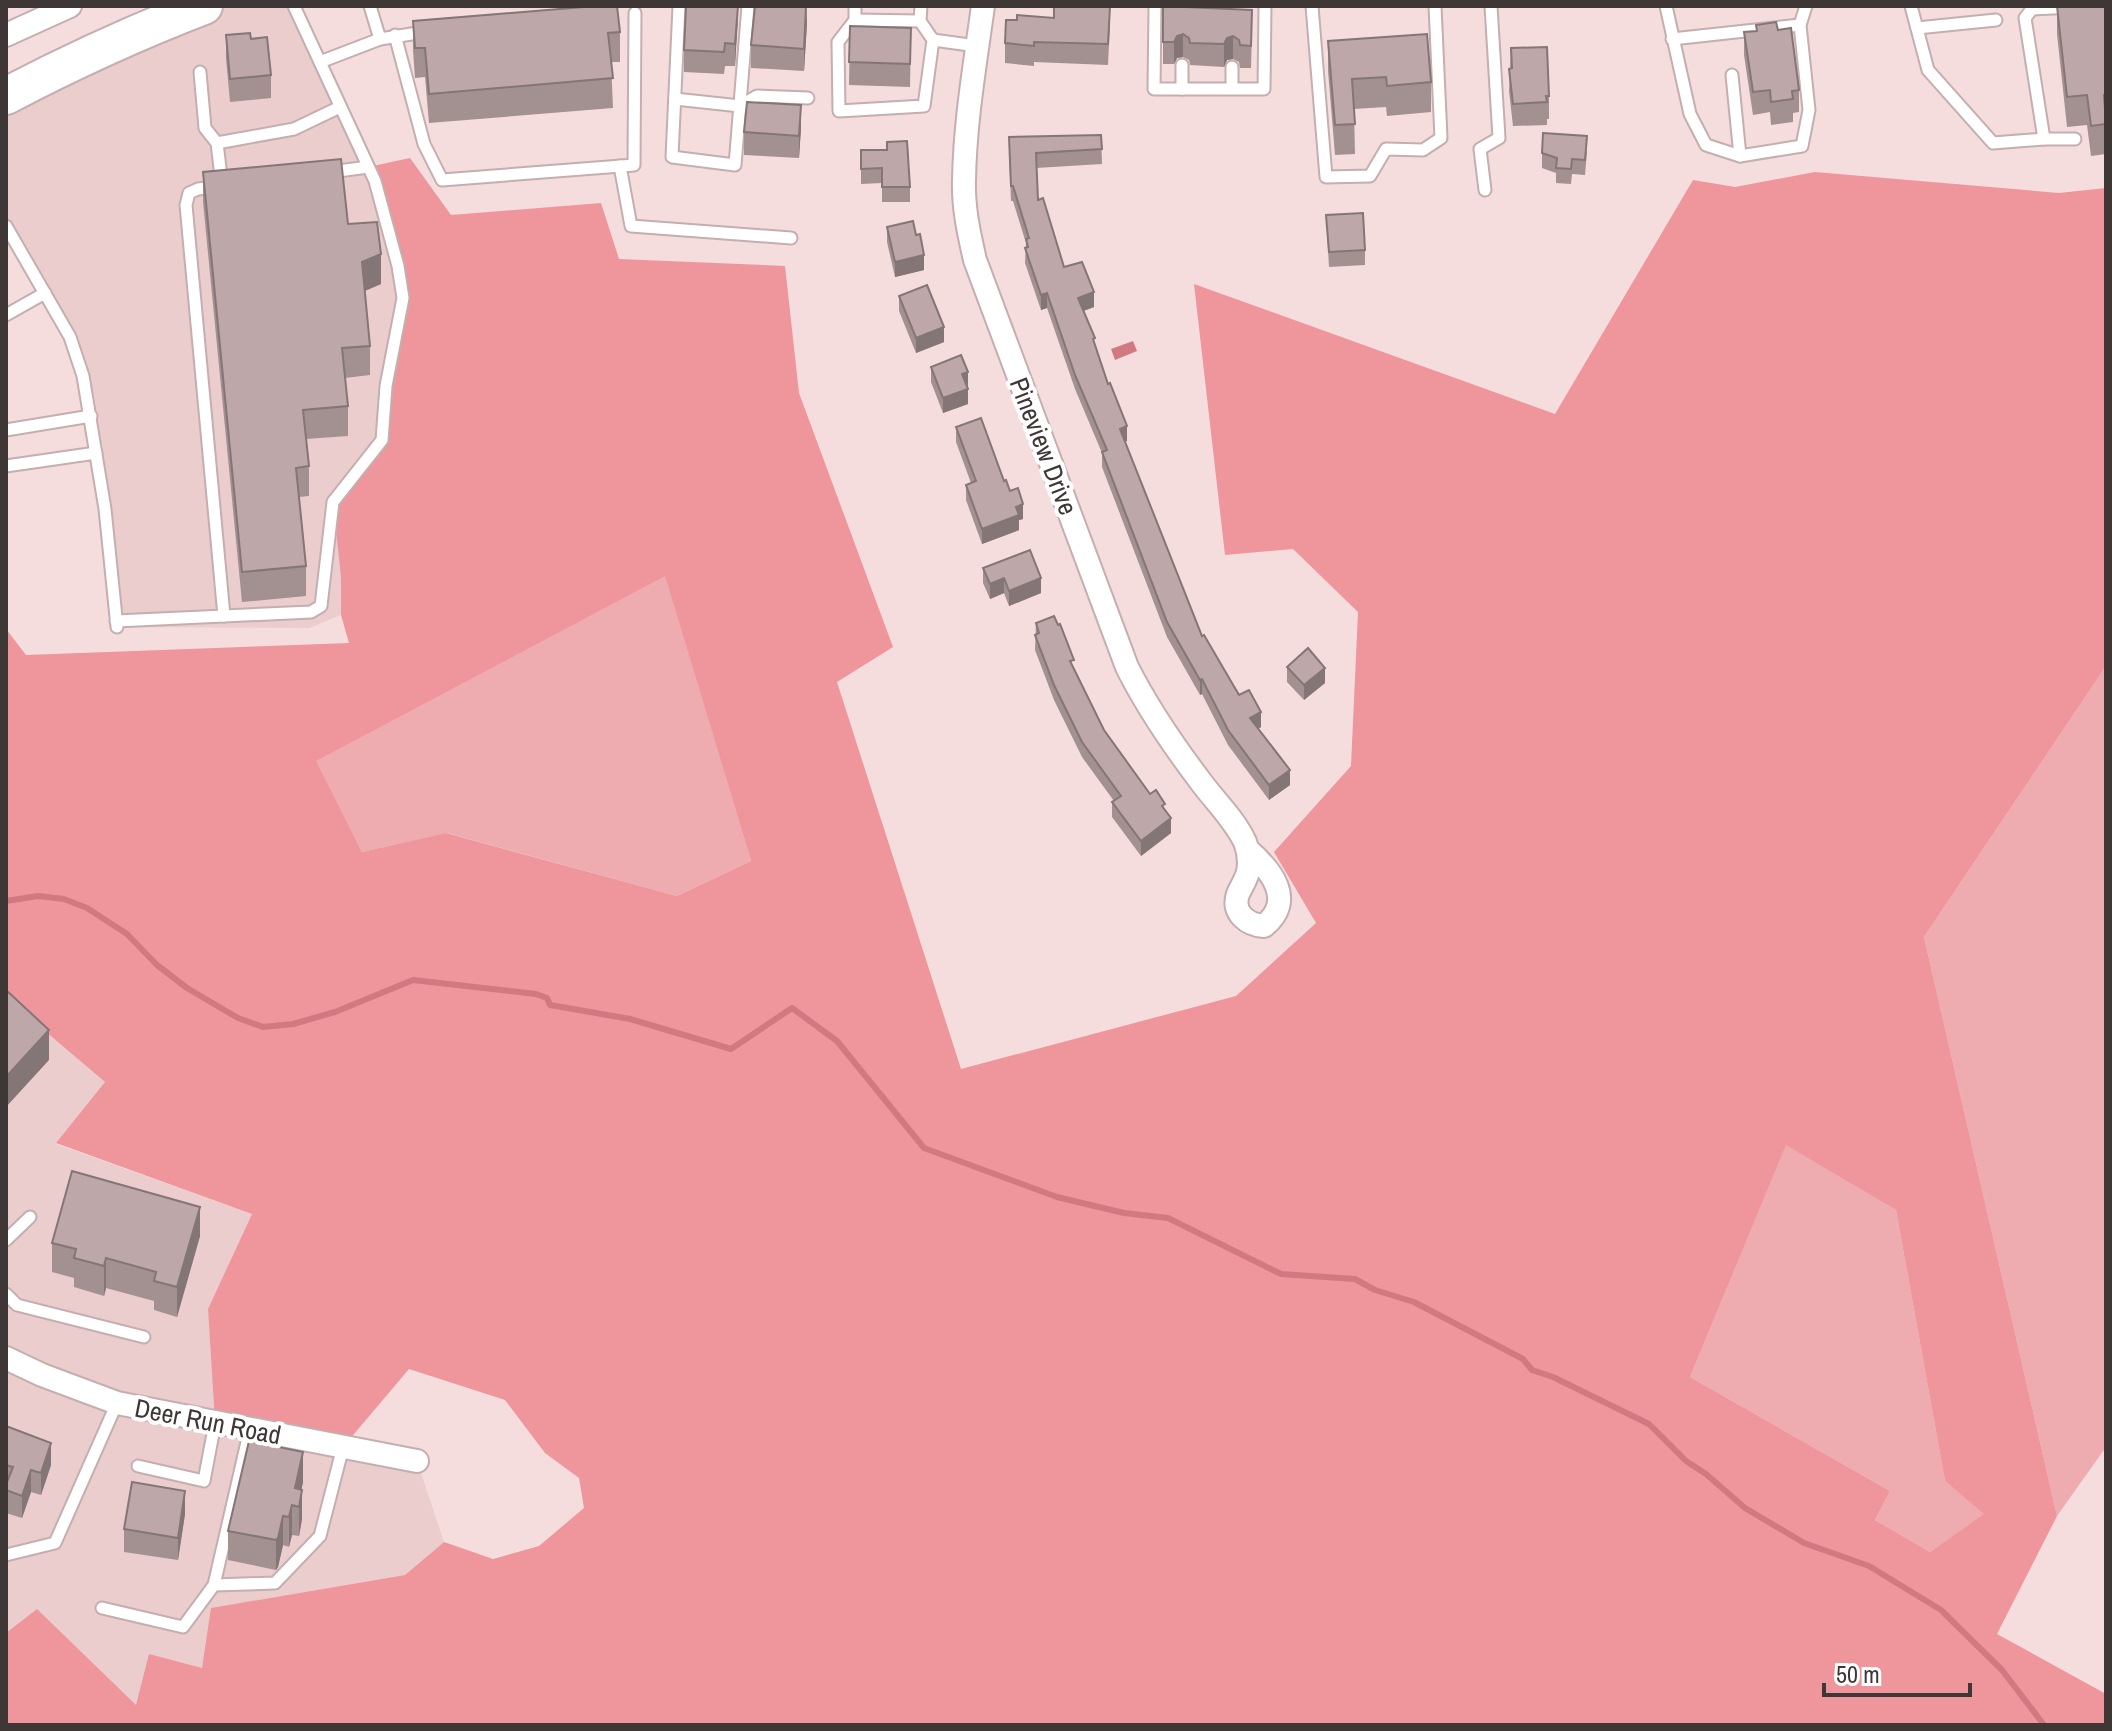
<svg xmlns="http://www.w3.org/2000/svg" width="2112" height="1731" viewBox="0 0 2112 1731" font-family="'Archivo Narrow',sans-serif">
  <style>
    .built { fill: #eccdce }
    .green { fill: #efacb0 }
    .forest { fill: #ef959c; fill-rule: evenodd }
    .water { fill: #d07980 }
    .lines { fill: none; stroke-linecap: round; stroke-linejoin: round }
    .stream { stroke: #d07980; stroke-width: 6 }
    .lane-casing { stroke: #c5aeaf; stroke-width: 15 }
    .street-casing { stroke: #c5aeaf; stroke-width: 26 }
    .primary-casing { stroke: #c5aeaf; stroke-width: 40 }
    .lane { stroke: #fff; stroke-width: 11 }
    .street { stroke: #fff; stroke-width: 22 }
    .primary { stroke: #fff; stroke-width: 36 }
    .wall { fill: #a39090 }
    .shaded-wall { fill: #847576 }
    .building { fill: #bda7a8; stroke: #847576; stroke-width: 2 }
    .labels { text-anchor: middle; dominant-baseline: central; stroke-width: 8; stroke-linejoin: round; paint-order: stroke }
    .street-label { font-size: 26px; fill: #3f3636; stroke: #fff }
  </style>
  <rect width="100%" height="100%" fill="#f5ddde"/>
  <g class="built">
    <polygon points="204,6 294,6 375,181 403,298 382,440 341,577 341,615 309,628 117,627 105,509 70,337 6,226 6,96"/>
    <polygon points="6,998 105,1082 56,1144 252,1214 208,1309 215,1423 417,1461 444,1542 405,1575 212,1608 202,1668 136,1706 37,1610 6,1633"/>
  </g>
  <g class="green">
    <polygon points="665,575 751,861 677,896 447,833 362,852 315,761"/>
    <polygon points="2106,666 2106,1447 2057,1516 1924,937"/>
    <polygon points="1786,1144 1896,1210 1945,1481 1985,1514 1930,1552 1875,1520 1890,1491 1690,1377"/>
  </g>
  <path class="forest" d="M410,158L451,215L601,203L619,259L785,266L799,393L893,647L837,682L961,1069L1236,996L1316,923L1274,852L1351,766L1358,612L1293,549L1225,555L1194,284L1555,414L1693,180L1735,187L1815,172L2059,193L2106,188V666L1924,937L2057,1516L1997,1634L2106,1694V1725H6V1633L37,1609L136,1705L149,1654L202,1668L211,1608L405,1575L444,1542L493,1559L539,1546L584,1508L579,1478L545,1453L505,1400L409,1369L343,1447L215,1423L208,1309L252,1214L56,1143L105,1082L6,998V629L26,655L349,643L341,615V577L333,502L382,440L403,298L368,167ZM665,576L751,861L677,896L446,833L362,852L316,761ZM1786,1145L1896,1210L1945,1481L1984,1514L1930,1552L1875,1520L1890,1491L1690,1377Z"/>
  <polygon class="water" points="1133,341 1137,351 1115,360 1111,349"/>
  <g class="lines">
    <polyline class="stream" points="6,901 38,896 64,899 87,908 127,934 157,965 187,988 238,1018 263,1027 293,1024 335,1012 413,980 536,994 547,998 550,1005 630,1019 731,1049 792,1008 837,1041 924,1148 1057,1197 1124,1213 1168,1218 1281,1274 1355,1279 1375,1290 1414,1302 1523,1359 1532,1370 1553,1377 1649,1424 1686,1461 1706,1474 1745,1508 1804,1543 1869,1566 1941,1610 2002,1670 2044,1725"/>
    <defs>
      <g id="lane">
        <polyline points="370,6 380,39 424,32"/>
        <polyline points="679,6 672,157 735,165 748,6"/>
        <polyline points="855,6 855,20 838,42 839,111 924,106 933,40 920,21 921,6"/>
        <polyline points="1155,6 1154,89 1264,89 1265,6"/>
        <polyline points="1312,6 1326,177 1370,176 1386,149 1423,150 1441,138 1435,6"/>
        <polyline points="1666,6 1690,114 1706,145 1740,156 1802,146 1809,110 1800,25 1806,6"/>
        <polyline points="1911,6 1928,70 1993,143 2044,139"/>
        <polyline points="2031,6 2032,9 2096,6"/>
        <polyline points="2032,9 2025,18 2044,139 2075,139"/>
        <polyline points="855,20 920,21"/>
        <polyline points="1917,28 1996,20"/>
        <polyline points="395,35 424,144 442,180 634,165 635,13"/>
        <polyline points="1672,39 1800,25"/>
        <polyline points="933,40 977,46"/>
        <polyline points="320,62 380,39"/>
        <polyline points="1182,65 1182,89"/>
        <polyline points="1232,67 1232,88"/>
        <polyline points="200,72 205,128 217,143"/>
        <polyline points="1732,75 1740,156"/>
        <polyline points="675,99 740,106 757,96 808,98"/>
        <polyline points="620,166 631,226 791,238"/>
        <polyline points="331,172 368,167"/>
        <polyline points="222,185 217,143 294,129 340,107"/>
        <polyline points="215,187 198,189 189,193 186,205 224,616"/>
        <polyline points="1485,190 1480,149 1499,138 1491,6"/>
        <polyline points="6,226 70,337 83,376 105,509 117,627"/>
        <polyline points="6,315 45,293"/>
        <polyline points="6,430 91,416"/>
        <polyline points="6,466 96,453"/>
        <polyline points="116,621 311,612 321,606 333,502 382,440 386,386 403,298 398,266 375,181 294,6"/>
        <polyline points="6,1240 30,1217"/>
        <polyline points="6,1294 17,1305 144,1337"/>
        <polyline points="138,1466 204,1481 215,1423"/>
        <polyline points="6,1555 55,1543 117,1403"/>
        <polyline points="214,1585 275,1583 320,1536 343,1447"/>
        <polyline points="102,1608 183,1627 214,1585 250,1429"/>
      </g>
      <g id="street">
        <path d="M983,6C975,64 965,122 964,180C963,207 969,234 975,260L1127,667C1148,709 1173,745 1201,782C1215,801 1235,820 1245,842C1249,852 1250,861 1248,872C1246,880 1241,887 1238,894C1231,913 1248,925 1264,926C1296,900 1271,870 1247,849"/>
        <polyline points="6,35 70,6"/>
        <polyline points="6,1358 42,1375 117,1403 417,1461"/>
      </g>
      <path id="primary" d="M6,96C71,62 136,32 204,6"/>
    </defs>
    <use href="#lane" class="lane-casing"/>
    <use href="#street" class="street-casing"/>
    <use href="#primary" class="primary-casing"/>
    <use href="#lane" class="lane"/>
    <use href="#street" class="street"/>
    <use href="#primary" class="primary"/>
  </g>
  <g class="wall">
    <polygon points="738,6 735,66 725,66 724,74 684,72 684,50"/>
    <polygon points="1163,6 1252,32 1251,68 1240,68 1239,62 1233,59 1227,60 1224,67 1190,65 1189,60 1183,57 1177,58 1174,64 1163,64"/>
    <polygon points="2057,6 2106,6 2106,154 2091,156 2087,125 2067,127 2057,34"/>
    <polygon points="413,21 620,32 620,62 611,62 613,108 429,123 425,77 415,78 413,51"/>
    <polygon points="807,23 804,71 751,68 751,45"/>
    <polygon points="1110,24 1108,65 1034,62 1034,66 1005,63 1005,43"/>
    <polygon points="1756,25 1778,30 1799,90 1799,112 1793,113 1793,122 1771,125 1770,112 1753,115 1744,55 1744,32 1756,31"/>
    <polygon points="850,26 911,28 910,87 849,85"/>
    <polygon points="226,35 251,39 271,75 271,98 230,102 226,58"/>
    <polygon points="1328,41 1431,82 1431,112 1387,116 1386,107 1354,109 1355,154 1335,155 1328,71"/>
    <polygon points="1511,48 1549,96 1549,119 1547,119 1547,125 1513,126 1509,91"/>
    <polygon points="801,128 799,158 744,155 744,132"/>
    <polygon points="1101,135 1102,164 1036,168 1038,200 1064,267 1094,307 1083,311 1127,441 1125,442 1202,636 1261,727 1258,729 1290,785 1269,800 1228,745 1202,694 1200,695 1167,637 1102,467 1102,453 1075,389 1047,308 1041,310 1025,263 1026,243 1013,201 1011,201 1009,152"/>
    <polygon points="861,150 887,150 910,187 910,202 882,202 882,183 861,184"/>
    <polygon points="1587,151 1585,175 1572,174 1571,184 1556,183 1556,173 1542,168 1542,153"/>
    <polygon points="203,172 348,224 381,284 365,291 370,346 370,375 345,378 348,406 348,436 306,439 309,466 309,496 299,497 306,566 306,596 242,602 203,202"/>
    <polygon points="1326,215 1365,250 1365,265 1329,267"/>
    <polygon points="887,227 916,235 924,270 895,277 887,242"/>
    <polygon points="899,296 944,342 916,353 899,311"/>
    <polygon points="931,367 968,387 968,404 943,413 931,382"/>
    <polygon points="956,427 1004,481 1010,491 1023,519 1019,520 1019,530 982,544 966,500 966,485 971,483 956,442"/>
    <polygon points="983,568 1041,593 1009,606 1004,593 990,599 983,583"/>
    <polygon points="1036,623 1074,668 1104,730 1150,794 1165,811 1171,833 1141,856 1112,817 1112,802 1114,801 1082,757 1054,700 1035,650"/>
    <polygon points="1287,667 1325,683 1304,700 1287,682"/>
    <polygon points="200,1236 177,1317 154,1310 154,1301 106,1288 104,1296 74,1287 74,1278 52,1272 52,1243"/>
    <polygon points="6,1426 51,1465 41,1495 31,1492 22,1518 6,1513"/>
    <polygon points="303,1482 301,1490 302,1519 299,1536 292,1535 289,1547 283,1545 278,1567 276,1570 228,1560 228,1531"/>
    <polygon points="185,1514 178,1560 124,1552 124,1529"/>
  </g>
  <g class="shaded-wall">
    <polygon points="738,6 738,19 735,66 735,44"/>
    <polygon points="807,6 807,23 804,71 804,49"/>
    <polygon points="1183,34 1183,57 1177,58 1174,64 1174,42 1177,36"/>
    <polygon points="1233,36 1233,59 1227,60 1224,67 1224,44 1227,38"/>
    <polygon points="801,105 801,128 799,158 799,136"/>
    <polygon points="381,254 381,284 362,292 362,262"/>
    <polygon points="924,255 924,270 895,277 895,262"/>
    <polygon points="1094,292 1094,307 1078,313 1078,298"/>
    <polygon points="1047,293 1047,308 1041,310 1041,295"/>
    <polygon points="944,327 944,342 916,353 916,338"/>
    <polygon points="968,372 968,387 962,389 962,374"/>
    <polygon points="968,389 968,404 943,413 943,398"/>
    <polygon points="1127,426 1127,441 1120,444 1120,429"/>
    <polygon points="1023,504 1023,519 1019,520 1019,530 982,544 982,529 1016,507"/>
    <polygon points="1004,578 1004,593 990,599 990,584"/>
    <polygon points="1041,578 1041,593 1009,606 1009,591"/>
    <polygon points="1325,668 1325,683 1304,700 1304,685"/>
    <polygon points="1202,679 1202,694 1200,695 1200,680"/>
    <polygon points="1261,712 1261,727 1250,733 1250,718"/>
    <polygon points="1290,770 1290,785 1269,800 1269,785"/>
    <polygon points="1171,818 1171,833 1141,856 1141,841"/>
    <polygon points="49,1030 49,1060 6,1107 6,1077"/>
    <polygon points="200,1207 200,1236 177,1317 177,1287"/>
    <polygon points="106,1258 106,1288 104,1296 104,1266"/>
    <polygon points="51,1443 51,1465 41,1495 41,1473"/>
    <polygon points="303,1452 303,1482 298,1506 295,1488"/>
    <polygon points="31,1470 31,1492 22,1518 22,1496"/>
    <polygon points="302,1490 302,1519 299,1536 299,1507"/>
    <polygon points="185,1491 185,1514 178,1560 178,1538"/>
    <polygon points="292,1505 292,1535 289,1547 289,1517"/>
    <polygon points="283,1516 283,1545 278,1567 276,1570 276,1540"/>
  </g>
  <g class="building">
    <polygon points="596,6 617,6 620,32 608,33 613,78 429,94 425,48 415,48 413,21"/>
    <polygon points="686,6 738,6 735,44 725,43 724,52 684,50"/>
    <polygon points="755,6 806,6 804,49 751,45"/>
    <polygon points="1054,6 1110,6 1108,44 1034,42 1034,46 1005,43 1006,20 1017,20 1017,15 1054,18"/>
    <polygon points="1163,6 1252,10 1251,46 1240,45 1239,40 1233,36 1227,38 1224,44 1190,43 1189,38 1183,34 1177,36 1174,42 1163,42"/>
    <polygon points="2057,6 2106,6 2106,94 2104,95 2106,124 2091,126 2087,95 2067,97"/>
    <polygon points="1776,22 1778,30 1791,28 1799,90 1792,91 1793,99 1771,102 1770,90 1753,92 1744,32 1757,31 1756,25"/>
    <polygon points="850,26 911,28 910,64 849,62"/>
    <polygon points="250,33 251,39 267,37 271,75 230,79 226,35"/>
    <polygon points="1427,34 1431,82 1387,86 1386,77 1352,79 1355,124 1335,125 1328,41"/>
    <polygon points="1547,47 1549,96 1546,96 1547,102 1513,104 1509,69 1512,68 1511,48"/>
    <polygon points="747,102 801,105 799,136 744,132"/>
    <polygon points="1543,133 1587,136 1585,160 1572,159 1571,169 1556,168 1557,158 1542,153"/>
    <polygon points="1101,135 1102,149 1036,153 1038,200 1043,198 1064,267 1082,262 1094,292 1078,298 1095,338 1093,339 1108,384 1110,383 1127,426 1120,429 1202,636 1204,635 1239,695 1249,690 1261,712 1250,718 1290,770 1269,785 1228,730 1202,679 1200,680 1167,622 1102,452 1107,450 1075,375 1047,293 1041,295 1025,248 1028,247 1026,239 1029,238 1013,186 1011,186 1009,137"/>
    <polygon points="907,141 910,187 882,187 882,168 861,169 861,150 887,150 887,142"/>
    <polygon points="341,159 348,224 377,222 381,254 362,262 370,346 342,348 348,406 303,410 309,466 296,468 306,566 242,572 203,172"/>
    <polygon points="1363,213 1365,250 1329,252 1326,215"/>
    <polygon points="913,221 916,235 920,234 924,255 895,262 887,227"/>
    <polygon points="927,285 944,327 916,338 899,296"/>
    <polygon points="961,355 968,372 962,374 968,389 943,398 931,367"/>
    <polygon points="981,418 1004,481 1006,480 1010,491 1018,488 1023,504 1016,507 1019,515 982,529 966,485 976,481 956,427"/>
    <polygon points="1030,550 1041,578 1009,591 1004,578 990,584 983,568"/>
    <polygon points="1054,616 1058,625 1060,624 1074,660 1070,661 1104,730 1150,794 1156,790 1165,804 1162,806 1171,818 1141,841 1112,802 1121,796 1082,742 1054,685 1035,635 1039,633 1036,623"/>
    <polygon points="1308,648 1325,668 1304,685 1287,667"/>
    <polygon points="6,990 49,1030 6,1077"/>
    <polygon points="72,1171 200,1207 177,1287 154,1281 156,1272 106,1258 104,1266 74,1258 76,1249 52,1243"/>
    <polygon points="6,1426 51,1443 41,1473 31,1470 22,1496 6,1490 6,1485 13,1467 6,1465"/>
    <polygon points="249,1441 303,1452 295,1488 302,1490 299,1507 292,1505 289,1517 283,1516 278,1538 276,1540 228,1531"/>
    <polygon points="132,1482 185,1491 178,1538 124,1529"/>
  </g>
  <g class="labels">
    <g class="street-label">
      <text transform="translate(1044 446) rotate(69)">Pineview Drive</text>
      <text transform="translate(208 1421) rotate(11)">Deer Run Road</text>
    </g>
  </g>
  <rect width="2112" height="1731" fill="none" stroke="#3f3636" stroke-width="16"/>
  <path d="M1824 1683v12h146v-12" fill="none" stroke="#3f3636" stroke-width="4"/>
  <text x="1836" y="1683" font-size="24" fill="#3f3636" stroke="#ffffff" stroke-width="6" paint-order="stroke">50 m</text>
</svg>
